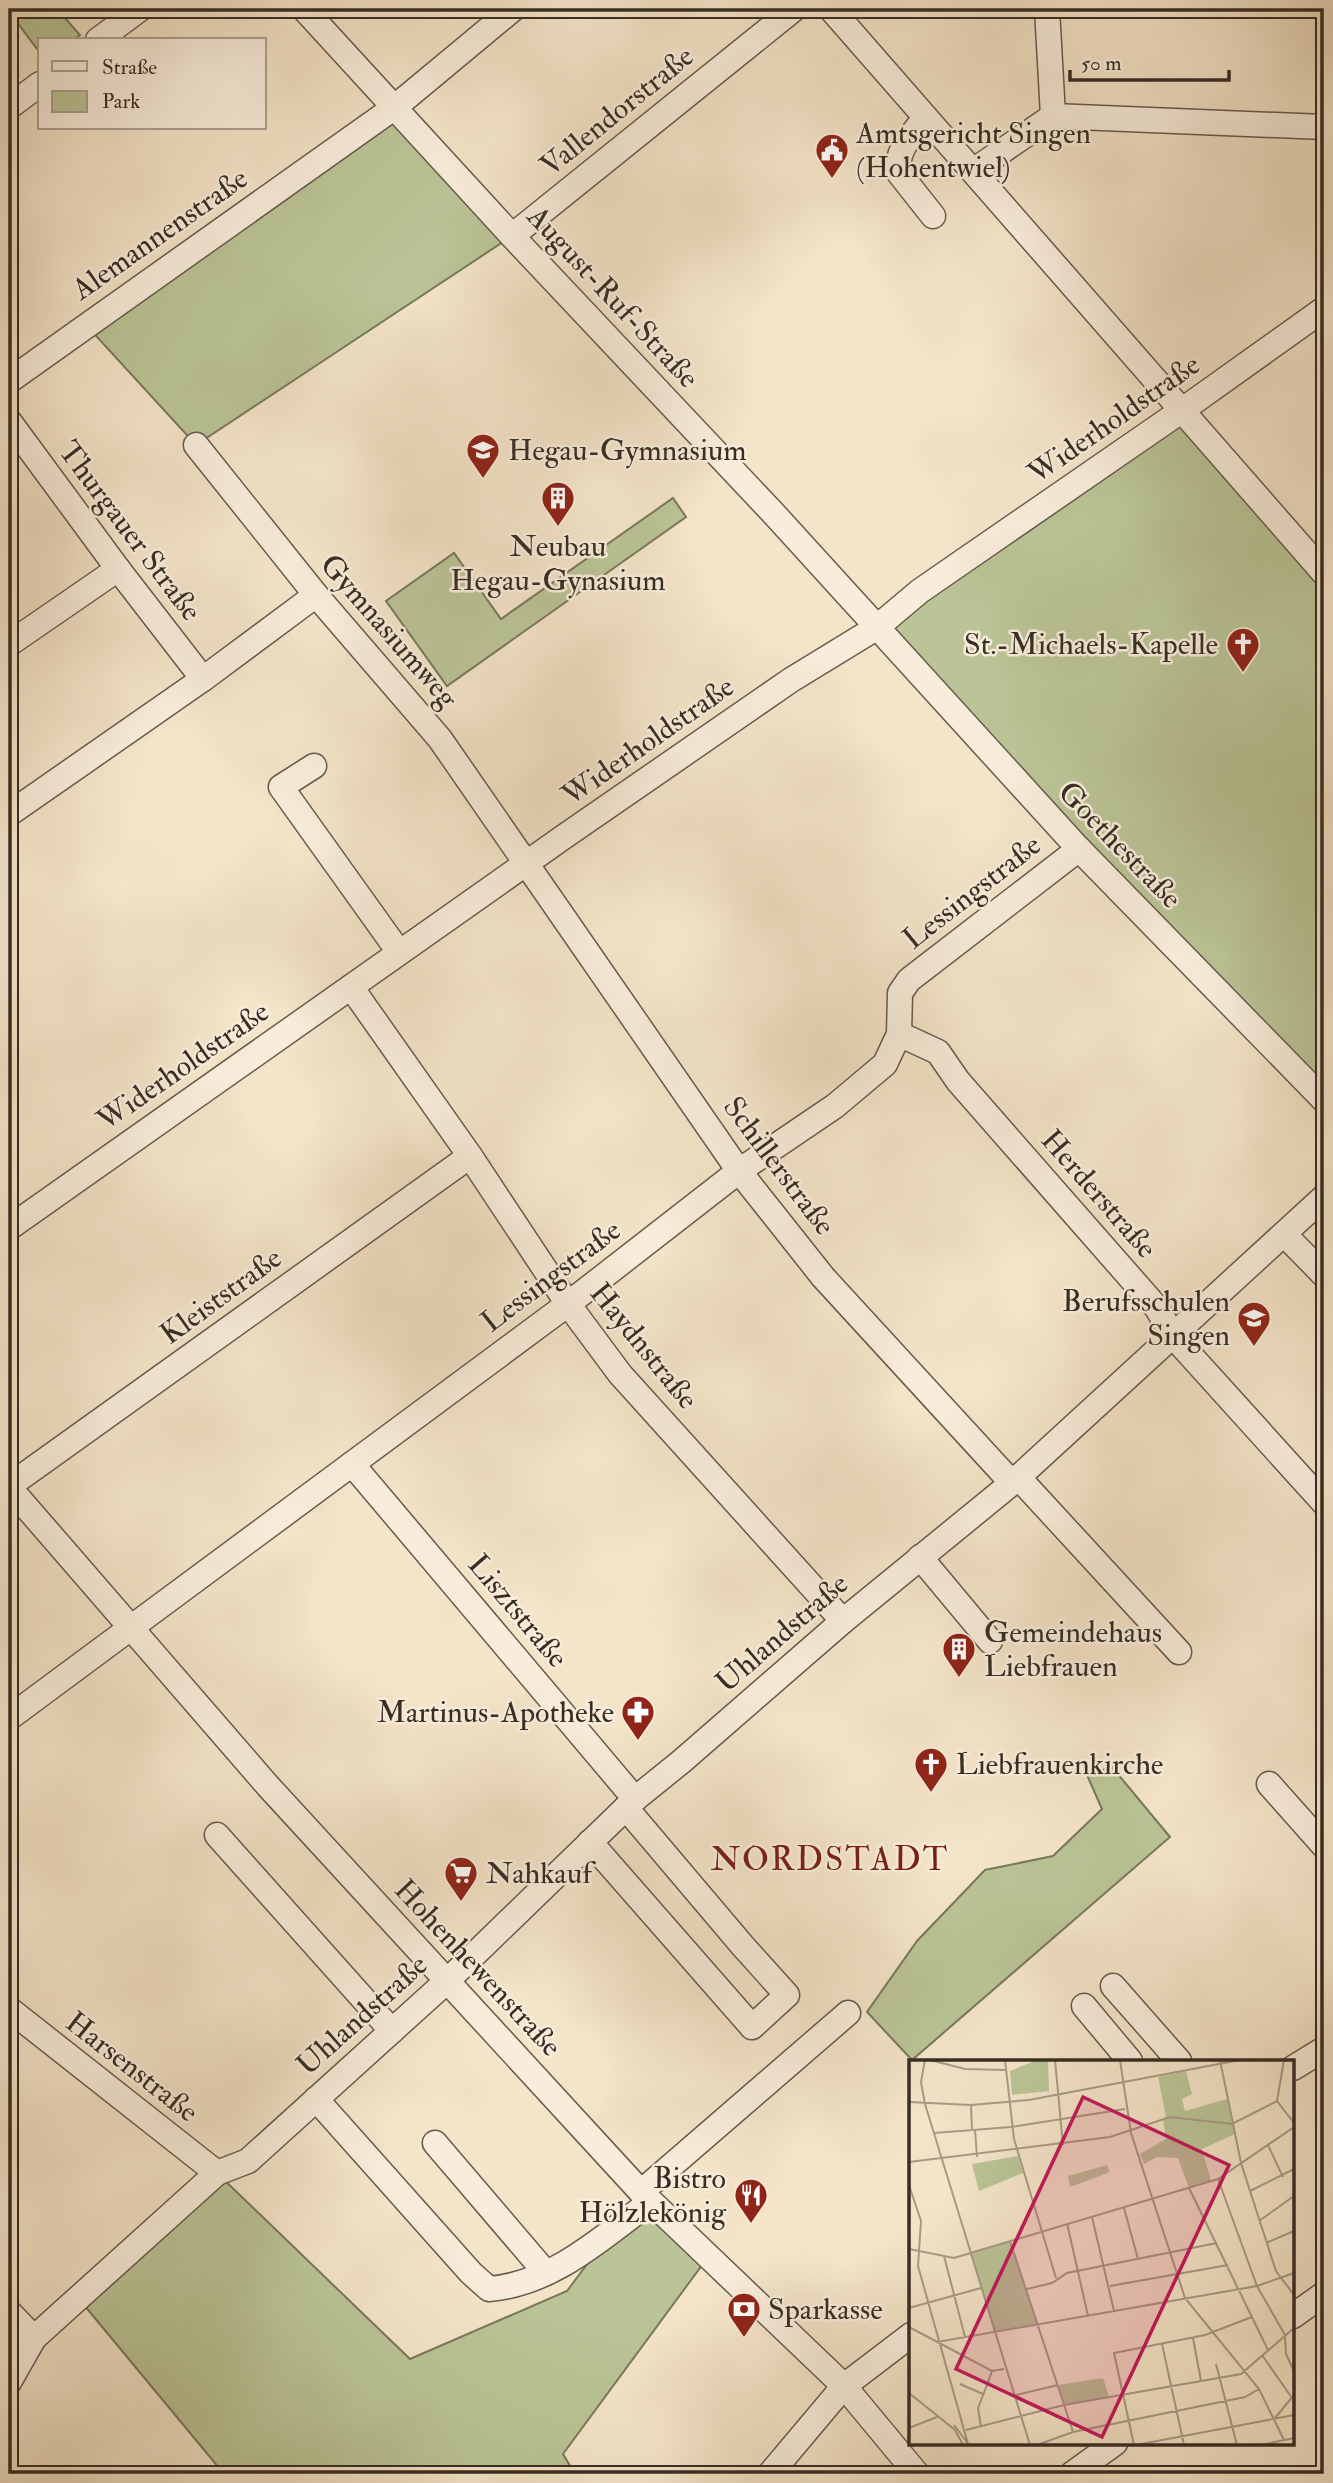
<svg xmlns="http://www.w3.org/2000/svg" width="1333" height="2483" viewBox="0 0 1333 2483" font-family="'IM FELL Double Pica',serif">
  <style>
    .green { fill: #bac496; stroke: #78785d; stroke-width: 2 }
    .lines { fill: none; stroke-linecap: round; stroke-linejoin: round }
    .minor-casing { stroke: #665b4d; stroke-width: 27 }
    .minor { stroke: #f8eddb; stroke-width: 24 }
    .labels { text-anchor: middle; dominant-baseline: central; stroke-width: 5; stroke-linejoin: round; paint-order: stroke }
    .street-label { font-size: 30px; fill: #372d24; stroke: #f8eddb }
    .poi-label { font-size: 30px; fill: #372d24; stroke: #f8eddb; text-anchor: start }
    .quarter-label { font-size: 33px; letter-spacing: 2px; fill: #7a1f14; stroke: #f8eddb }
    .inset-road { fill: none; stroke: #a89b86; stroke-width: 2 }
    .view { fill: #c2185b; fill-opacity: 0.15; stroke: #c2185b; stroke-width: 3.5 }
    .inset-edge { fill: none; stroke: #372d24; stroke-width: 3.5 }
  </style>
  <rect width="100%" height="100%" fill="#f4e4c8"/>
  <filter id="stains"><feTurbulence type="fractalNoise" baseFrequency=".00286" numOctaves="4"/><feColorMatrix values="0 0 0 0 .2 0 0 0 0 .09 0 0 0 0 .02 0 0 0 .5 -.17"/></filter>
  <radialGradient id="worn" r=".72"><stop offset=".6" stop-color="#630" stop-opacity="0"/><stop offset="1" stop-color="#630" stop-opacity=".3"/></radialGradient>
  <g class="green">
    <polygon points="9,9 57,9 80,35 73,40 40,40 40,53 19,25 9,33"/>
    <polygon points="395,107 512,236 196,445 86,325"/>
    <polygon points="1181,411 1324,573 1324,1100 876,628"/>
    <polygon points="673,498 686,517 447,686 386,601 454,553 501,619"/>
    <polygon points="1112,1767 1170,1837 912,2060 867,2012 917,1941 985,1870 1053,1856 1102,1809 1087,1775"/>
    <polygon points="217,2173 410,2359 567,2291 641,2192 708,2257 563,2454 575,2474 224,2474 79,2299"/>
  </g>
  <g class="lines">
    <defs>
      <g id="minor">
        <polyline points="304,9 512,236 775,515 1079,849 1324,1100"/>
        <polyline points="831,9 1324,573"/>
        <polyline points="98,40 140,9"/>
        <polyline points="9,107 40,84"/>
        <polyline points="1053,116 1324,127"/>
        <path d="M925,118C912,135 895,150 899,173L933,216"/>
        <polyline points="973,171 1053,116 1047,9"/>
        <polyline points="512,236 794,9"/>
        <polyline points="9,381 395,107 513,9"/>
        <polyline points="9,421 118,569 203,679"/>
        <polyline points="196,445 316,595 440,739 739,1171 823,1277 1012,1483"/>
        <polyline points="9,644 118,569"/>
        <polyline points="314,766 281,787 399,952"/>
        <polyline points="9,814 203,679 316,595"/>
        <polyline points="351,987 470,1156 568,1304 620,1374 843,1621"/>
        <polyline points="899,1034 938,1052 958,1081 1157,1308 1173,1336 1324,1503"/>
        <polyline points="9,1228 565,836 791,680 876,628 920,591 1181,411 1324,309"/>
        <polyline points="1284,1234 1324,1275"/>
        <polyline points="352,1464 635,1799"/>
        <polyline points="1018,1477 1179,1652"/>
        <polyline points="9,1486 470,1156"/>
        <polyline points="9,1487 268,1786 641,2192 844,2386 917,2474"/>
        <polyline points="920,1557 990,1641"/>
        <polyline points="9,1718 568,1304 739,1171 835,1106 885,1064 899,1034 900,993 909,980 1079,849"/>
        <polyline points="1269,1784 1324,1846"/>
        <polyline points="217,1835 392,2031"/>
        <polyline points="590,1842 752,2027 787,1995 742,1945 626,1808"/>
        <polyline points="1113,1986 1179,2061"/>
        <polyline points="1084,2006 1130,2061"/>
        <polyline points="9,2009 217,2173"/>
        <polyline points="1293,2068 1324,2049"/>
        <path d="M316,2099L471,2273L489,2289C552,2284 602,2238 650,2202"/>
        <polyline points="435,2143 546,2273"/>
        <polyline points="641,2192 848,2013"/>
        <polyline points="9,2312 34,2338"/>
        <polyline points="1293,2316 1324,2294"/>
        <polyline points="9,2382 34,2338 217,2173 248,2161 447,1981 635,1799 682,1761 843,1621 1012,1483 1324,1197"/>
        <polyline points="770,2474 844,2386 911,2335"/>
        <polyline points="1072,2474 1115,2443"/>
      </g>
    </defs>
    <use href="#minor" class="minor-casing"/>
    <use href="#minor" class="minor"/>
  </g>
  <defs>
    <symbol id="civic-pin" viewBox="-11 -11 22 30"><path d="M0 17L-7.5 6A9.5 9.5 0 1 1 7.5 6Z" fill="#8f2418" stroke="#f8eddb"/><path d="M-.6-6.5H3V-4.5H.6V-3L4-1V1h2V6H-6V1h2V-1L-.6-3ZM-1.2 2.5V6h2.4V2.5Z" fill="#fff"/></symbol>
    <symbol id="school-pin" viewBox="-11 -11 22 30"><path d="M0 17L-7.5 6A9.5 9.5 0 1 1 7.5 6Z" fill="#8f2418" stroke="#f8eddb"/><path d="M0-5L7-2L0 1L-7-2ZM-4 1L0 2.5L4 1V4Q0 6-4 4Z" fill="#fff"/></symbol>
    <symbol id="building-pin" viewBox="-11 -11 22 30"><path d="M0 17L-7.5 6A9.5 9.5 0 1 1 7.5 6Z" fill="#8f2418" stroke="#f8eddb"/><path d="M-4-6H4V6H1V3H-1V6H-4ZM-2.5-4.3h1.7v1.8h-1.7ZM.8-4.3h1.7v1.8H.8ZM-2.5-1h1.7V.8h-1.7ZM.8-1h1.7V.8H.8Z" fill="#fff"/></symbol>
    <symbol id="church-pin" viewBox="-11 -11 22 30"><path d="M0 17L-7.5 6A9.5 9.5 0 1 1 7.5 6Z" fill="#8f2418" stroke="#f8eddb"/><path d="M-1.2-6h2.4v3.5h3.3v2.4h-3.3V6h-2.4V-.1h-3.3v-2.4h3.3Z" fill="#fff"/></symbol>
    <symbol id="pharmacy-pin" viewBox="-11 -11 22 30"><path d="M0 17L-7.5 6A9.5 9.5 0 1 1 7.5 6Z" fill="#8f2418" stroke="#f8eddb"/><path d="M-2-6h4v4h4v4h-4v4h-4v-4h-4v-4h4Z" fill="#fff"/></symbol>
    <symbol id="supermarket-pin" viewBox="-11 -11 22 30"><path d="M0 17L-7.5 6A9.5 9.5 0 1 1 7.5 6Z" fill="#8f2418" stroke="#f8eddb"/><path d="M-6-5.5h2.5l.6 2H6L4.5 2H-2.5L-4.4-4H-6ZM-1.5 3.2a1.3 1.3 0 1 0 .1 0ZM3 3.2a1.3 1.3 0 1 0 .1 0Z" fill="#fff"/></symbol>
    <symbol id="restaurant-pin" viewBox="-11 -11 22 30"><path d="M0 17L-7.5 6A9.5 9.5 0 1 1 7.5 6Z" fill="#8f2418" stroke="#f8eddb"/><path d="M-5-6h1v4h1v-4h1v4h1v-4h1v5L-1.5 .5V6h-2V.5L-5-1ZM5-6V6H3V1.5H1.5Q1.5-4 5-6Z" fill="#fff"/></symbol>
    <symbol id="bank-pin" viewBox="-11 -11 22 30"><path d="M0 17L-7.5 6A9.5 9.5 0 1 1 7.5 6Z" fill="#8f2418" stroke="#f8eddb"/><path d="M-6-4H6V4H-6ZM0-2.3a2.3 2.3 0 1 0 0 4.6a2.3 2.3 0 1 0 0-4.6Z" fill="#fff"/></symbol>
  </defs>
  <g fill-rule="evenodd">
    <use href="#civic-pin" x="813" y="131" width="38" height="52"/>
    <use href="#school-pin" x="464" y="431" width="38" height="52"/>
    <use href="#building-pin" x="539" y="479" width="38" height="52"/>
    <use href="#church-pin" x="1224" y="625" width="38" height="52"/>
    <use href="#school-pin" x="1235" y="1299" width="38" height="52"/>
    <use href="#building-pin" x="940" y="1630" width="38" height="52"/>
    <use href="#pharmacy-pin" x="619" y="1693" width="38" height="52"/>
    <use href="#church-pin" x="912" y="1745" width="38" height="52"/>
    <use href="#supermarket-pin" x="442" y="1854" width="38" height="52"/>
    <use href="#restaurant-pin" x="732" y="2176" width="38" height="52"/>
    <use href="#bank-pin" x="725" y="2290" width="38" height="52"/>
  </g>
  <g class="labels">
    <g class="street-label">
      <text transform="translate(617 111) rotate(-39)">Vallendorstraße</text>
      <text transform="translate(160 234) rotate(-35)">Alemannenstraße</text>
      <text transform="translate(613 297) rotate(47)">August-Ruf-Straße</text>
      <text transform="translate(1114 419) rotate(-35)">Widerholdstraße</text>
      <text transform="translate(130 531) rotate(53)">Thurgauer Straße</text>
      <text transform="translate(389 631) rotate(49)">Gymnasiumweg</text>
      <text transform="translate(648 741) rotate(-35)">Widerholdstraße</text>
      <text transform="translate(1120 845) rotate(46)">Goethestraße</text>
      <text transform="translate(972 892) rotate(-38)">Lessingstraße</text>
      <text transform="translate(183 1066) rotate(-35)">Widerholdstraße</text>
      <text transform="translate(779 1166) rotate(53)">Schillerstraße</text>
      <text transform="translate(1099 1194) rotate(49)">Herderstraße</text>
      <text transform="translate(551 1276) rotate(-37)">Lessingstraße</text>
      <text transform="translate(221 1296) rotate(-36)">Kleiststraße</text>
      <text transform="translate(644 1346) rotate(51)">Haydnstraße</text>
      <text transform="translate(518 1611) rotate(50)">Lisztstraße</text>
      <text transform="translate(782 1633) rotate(-41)">Uhlandstraße</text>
      <text transform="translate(478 1968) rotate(47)">Hohenhewenstraße</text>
      <text transform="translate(362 2015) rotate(-42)">Uhlandstraße</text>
      <text transform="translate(132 2067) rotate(38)">Harsenstraße</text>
    </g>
    <g class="poi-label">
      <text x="856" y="133">Amtsgericht Singen<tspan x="856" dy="34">(Hohentwiel)</tspan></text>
      <text x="508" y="450">Hegau-Gymnasium</text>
      <text x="558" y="546" text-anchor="middle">Neubau<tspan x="558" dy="34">Hegau-Gynasium</tspan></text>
      <text x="1218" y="644" text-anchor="end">St.-Michaels-Kapelle</text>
      <text x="1230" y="1301" text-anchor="end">Berufsschulen<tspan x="1230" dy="34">Singen</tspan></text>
      <text x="984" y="1632">Gemeindehaus<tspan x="984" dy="34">Liebfrauen</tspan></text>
      <text x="614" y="1712" text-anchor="end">Martinus-Apotheke</text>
      <text x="956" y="1764">Liebfrauenkirche</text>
      <text x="486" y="1873">Nahkauf</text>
      <text x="726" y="2178" text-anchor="end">Bistro<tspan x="726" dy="34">Hölzlekönig</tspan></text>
      <text x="768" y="2309">Sparkasse</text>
    </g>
    <g class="quarter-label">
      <text x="830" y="1859">NORDSTADT</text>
    </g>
  </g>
  <g transform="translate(909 2060)">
    <rect width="385" height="385" fill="#f4e4c8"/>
    <path d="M128,0H139L140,31L103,35L101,11ZM277,11L283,34L273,39L276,51L318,39L326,74L293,89L302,121L280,128L269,98L248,97L235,104L231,94L257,79L254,58L257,57L249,17ZM109,96L114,113L70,131L63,104ZM198,105L201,112L161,127L159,116ZM101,181L129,264L85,272L61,192ZM194,318L200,337L155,345L149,325Z" fill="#bac496"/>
    <path class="inset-road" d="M16,0L12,22L16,44L121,385M21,0L56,9L96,10M96,0L105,79L147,218M146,0L154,85M211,0L222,73L276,238L350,329L375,380M311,0L332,103L367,211L385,235M375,0L368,41L385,63M0,42L62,45L120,40L331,0M62,45L63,71M66,70L68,97M25,73L102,67L216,49M359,85L374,117M0,102L201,77L261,57L323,64L368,41M309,119L348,226L376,275L377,294L385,311M0,125L12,161L9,206L59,384M280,128L359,290M341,131L385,109M215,148L229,199M183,157L205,251M350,161L385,136M158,163L179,256M101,181L164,372M357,183L385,171M0,189L45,198L309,119L385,67M35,196L56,277M201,226L319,205M118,229L143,223L158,213L308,183M0,248L72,228M0,267L83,311M284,278L292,321M28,282L348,226L385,213M253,284L275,385M353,295L383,338M307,304L328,385M51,324L74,334M0,333L46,370L54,385M103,336L149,325M366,358L385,335M45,365L60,385M72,367L69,348L78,325L83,311L95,309M0,368L28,357M57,370L155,345L332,314L385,268M128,385L164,372L336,337L350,329M225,385L205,293L296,275L343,257M227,385L385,355M352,385L385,378"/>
    <path class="view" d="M174,37L320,105L193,377L47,309Z"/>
    <rect width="385" height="385" class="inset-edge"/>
  </g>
  <rect width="1333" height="2483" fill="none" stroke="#f4e4c8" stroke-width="35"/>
  <rect x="10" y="10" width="1312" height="2462" fill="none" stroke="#372d24" stroke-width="3.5"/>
  <rect x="18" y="18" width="1298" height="2448" fill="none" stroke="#372d24" stroke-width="2"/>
  <rect x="38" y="38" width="228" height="91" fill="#f8eddb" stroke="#aba092" stroke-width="2"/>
  <rect x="52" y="61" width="35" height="10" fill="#f8eddb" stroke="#aba092" stroke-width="2"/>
  <text x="102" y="74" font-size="21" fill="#372d24">Straße</text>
  <rect x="52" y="91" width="35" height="21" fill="#bac496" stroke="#aba092" stroke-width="2"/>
  <text x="102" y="108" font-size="21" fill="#372d24">Park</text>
  <path d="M1070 70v10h159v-10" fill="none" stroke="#372d24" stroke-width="3.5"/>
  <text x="1081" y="70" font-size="21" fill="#372d24" stroke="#f8eddb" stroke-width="5" paint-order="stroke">50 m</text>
  <rect width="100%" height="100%" filter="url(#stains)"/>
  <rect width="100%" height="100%" fill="url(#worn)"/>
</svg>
